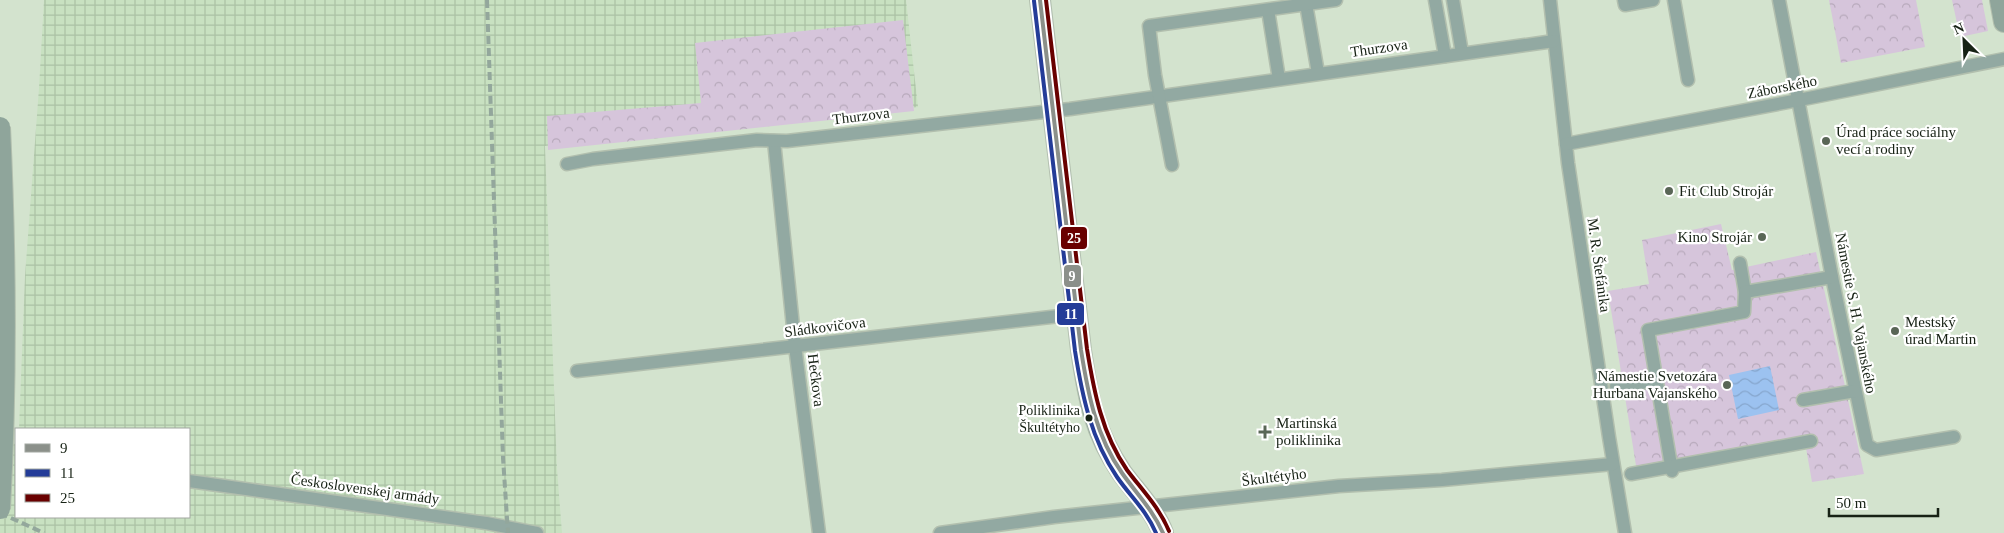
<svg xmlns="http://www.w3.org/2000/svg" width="2004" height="533" viewBox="0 0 2004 533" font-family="Georgia,serif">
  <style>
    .industrial { fill: url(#industrial-grid) }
    .park { fill: url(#park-crowns) }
    .water { fill: url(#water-waves) }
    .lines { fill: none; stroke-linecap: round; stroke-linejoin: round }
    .street-casing { stroke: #b2bfae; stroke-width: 15 }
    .primary-casing { stroke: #b2bfae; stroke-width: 22 }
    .street { stroke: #92a9a2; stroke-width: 12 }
    .primary { stroke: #8fa59b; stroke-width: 20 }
    .rail { stroke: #93a79c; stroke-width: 4; stroke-dasharray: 8 4; stroke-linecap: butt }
    .primary-bridge-casing { stroke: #b2bfae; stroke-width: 22; stroke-linecap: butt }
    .primary-bridge { stroke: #8fa59b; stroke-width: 20 }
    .bus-1-casing { stroke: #fff; stroke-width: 8 }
    .bus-2-casing { stroke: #fff; stroke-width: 8 }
    .bus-3-casing { stroke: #fff; stroke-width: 8 }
    .bus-1 { stroke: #8b908a; stroke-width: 4 }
    .bus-2 { stroke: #243c98; stroke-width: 4 }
    .bus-3 { stroke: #690000; stroke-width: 4 }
    .poi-dot { fill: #596656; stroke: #fff; stroke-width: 2 }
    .bus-dot { fill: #172215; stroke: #fff; stroke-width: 2 }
    .labels { text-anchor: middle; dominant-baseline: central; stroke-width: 4.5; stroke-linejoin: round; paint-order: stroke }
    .bus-label { font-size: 14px; fill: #172215; stroke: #fff; text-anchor: end }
    .street-label { font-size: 15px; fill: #172215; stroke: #fff }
    .poi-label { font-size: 15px; fill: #172215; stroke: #fff; text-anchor: start }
    .line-badge { stroke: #fff; stroke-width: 2 }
    .badge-label { font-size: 14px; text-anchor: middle; font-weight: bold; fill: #fff }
  </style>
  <defs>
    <pattern id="industrial-grid" width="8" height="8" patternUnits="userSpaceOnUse" patternTransform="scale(1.25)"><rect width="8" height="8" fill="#c8e1c1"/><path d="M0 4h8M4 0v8" fill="none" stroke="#abc1a5"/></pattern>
    <pattern id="park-crowns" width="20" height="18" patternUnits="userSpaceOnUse" patternTransform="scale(1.25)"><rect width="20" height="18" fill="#d6c5db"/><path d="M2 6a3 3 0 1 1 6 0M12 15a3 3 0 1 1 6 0" fill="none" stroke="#b7a9bb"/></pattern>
    <pattern id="water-waves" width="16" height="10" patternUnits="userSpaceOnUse" patternTransform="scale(1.25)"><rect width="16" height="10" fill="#9cc2f0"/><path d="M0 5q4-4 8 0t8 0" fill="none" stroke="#86a6cd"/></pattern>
  </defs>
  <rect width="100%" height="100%" fill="#d3e3ce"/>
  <polygon class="industrial" points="44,0 906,0 918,107 545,146 557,469 562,533 0,533 0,442 16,444 16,517 189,517 189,429 19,429 25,276 39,88"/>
  <g class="park">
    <polygon points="1829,0 1916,0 1925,47 1841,63"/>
    <polygon points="1952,0 1982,0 1988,31 1960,37"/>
    <polygon points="903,20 914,111 548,150 547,116 701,103 695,43"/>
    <polygon points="1721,224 1732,270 1816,252 1864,474 1812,482 1806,448 1638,478 1608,291 1649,284 1642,240"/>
  </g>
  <polygon class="water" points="1770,366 1779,410 1738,419 1729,375"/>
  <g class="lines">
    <defs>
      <g id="street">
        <polyline points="1435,0 1445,56"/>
        <polyline points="1453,0 1462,53"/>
        <polyline points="1550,0 1568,163 1609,437 1625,533"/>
        <polyline points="1624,0 1625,5 1653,0"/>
        <polyline points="1674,0 1688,80"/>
        <polyline points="1779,0 1832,277 1867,445 1876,450 1954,437"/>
        <polyline points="1306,4 1318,73"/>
        <polyline points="1268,10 1279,79"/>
        <polyline points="774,141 795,346 819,533"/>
        <polyline points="1566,144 1799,100 2004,59"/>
        <polyline points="567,164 593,159 757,140 787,141 1070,109 1554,41"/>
        <polyline points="1172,165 1155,75 1149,26 1336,0"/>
        <polyline points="1740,263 1745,292"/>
        <polyline points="577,371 1077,314"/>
        <polyline points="1616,386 1656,381"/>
        <polyline points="1803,400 1855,391"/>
        <polyline points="1672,471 1648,330 1744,312 1745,292 1832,277"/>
        <polyline points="1631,474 1811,441"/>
        <polyline points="189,481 486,523 537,533"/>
        <polyline points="940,533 1054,517 1339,486 1442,480 1613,464"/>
      </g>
      <g id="primary">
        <path d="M1040,0L1081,350C1088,398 1094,432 1122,473C1136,492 1155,511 1163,533"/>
        <polyline points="2000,0 2004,22"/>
      </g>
    </defs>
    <use href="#street" class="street-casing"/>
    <use href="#primary" class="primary-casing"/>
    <use href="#street" class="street"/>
    <use href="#primary" class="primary"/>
    <g class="rail">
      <polyline points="487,0 503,458 508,533"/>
      <polyline points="0,513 44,533"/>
    </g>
    <defs>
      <path id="primary-bridge" d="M0,127C6,254 7,381 0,509"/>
    </defs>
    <use href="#primary-bridge" class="primary-bridge-casing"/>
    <use href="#primary-bridge" class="primary-bridge"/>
    <defs>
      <path id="bus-1" d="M1040,0L1081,350C1088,394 1096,436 1122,473C1136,493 1153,510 1163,533"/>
      <path id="bus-2" d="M1034,1L1075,351C1082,395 1091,439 1117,477C1130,496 1147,511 1156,533"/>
      <path id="bus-3" d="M1046,0L1087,349C1094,392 1102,434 1127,470C1142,490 1159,507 1169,531"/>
    </defs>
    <use href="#bus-1" class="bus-1-casing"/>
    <use href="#bus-2" class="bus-2-casing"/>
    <use href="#bus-3" class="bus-3-casing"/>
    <use href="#bus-1" class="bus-1"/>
    <use href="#bus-2" class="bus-2"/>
    <use href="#bus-3" class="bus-3"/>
  </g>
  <g class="poi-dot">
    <circle cx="1826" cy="141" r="5"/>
    <circle cx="1669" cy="191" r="5"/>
    <circle cx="1762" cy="237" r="5"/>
    <circle cx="1895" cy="331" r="5"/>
    <circle cx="1727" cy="385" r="5"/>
    <path d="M1262.5 424.5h5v5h5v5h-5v5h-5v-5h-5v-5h5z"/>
  </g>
  <circle class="bus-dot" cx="1089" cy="418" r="4.5"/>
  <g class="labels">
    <g class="bus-label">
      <text x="1080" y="410">Poliklinika<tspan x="1080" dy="17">Škultétyho</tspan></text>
    </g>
    <g class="street-label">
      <text transform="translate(1379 48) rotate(-8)">Thurzova</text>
      <text transform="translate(1782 87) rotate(-11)">Záborského</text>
      <text transform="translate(861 116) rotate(-7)">Thurzova</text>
      <text transform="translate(1599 265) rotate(82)">M. R. Štefánika</text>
      <text transform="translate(1856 313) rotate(79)">Námestie S. H. Vajanského</text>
      <text transform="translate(825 327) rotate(-7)">Sládkovičova</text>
      <text transform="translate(816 380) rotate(83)">Hečkova</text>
      <text transform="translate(1274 477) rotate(-7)">Škultétyho</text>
      <text transform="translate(365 489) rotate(8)">Československej armády</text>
    </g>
    <g class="poi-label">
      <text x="1836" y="132">Úrad práce sociálny<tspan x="1836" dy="17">vecí a rodiny</tspan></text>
      <text x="1679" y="191">Fit Club Strojár</text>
      <text x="1752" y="237" text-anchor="end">Kino Strojár</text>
      <text x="1905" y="322">Mestský<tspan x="1905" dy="17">úrad Martin</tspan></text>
      <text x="1717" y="376" text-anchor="end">Námestie Svetozára<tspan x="1717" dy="17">Hurbana Vajanského</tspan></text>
      <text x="1276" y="423">Martinská<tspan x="1276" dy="17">poliklinika</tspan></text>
    </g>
  </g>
  <g class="line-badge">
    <rect x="1060" y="226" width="28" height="24" rx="5" fill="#690000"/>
    <rect x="1063" y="264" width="19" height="24" rx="5" fill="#8b908a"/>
    <rect x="1056" y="302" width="29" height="24" rx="5" fill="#243c98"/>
  </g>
  <g class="badge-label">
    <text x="1074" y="243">25</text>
    <text x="1072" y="281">9</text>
    <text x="1071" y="319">11</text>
  </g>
  <rect x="15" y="428" width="175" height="90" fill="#ffffff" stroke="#a2a7a1"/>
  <rect x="25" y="444" width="25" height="8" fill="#8b908a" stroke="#a2a7a1"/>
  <text x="60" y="453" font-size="15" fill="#172215">9</text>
  <rect x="25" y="469" width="25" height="8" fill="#243c98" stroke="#a2a7a1"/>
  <text x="60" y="478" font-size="15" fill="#172215">11</text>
  <rect x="25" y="494" width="25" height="8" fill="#690000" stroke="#a2a7a1"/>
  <text x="60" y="503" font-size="15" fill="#172215">25</text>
  <g transform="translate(1964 40) rotate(336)" stroke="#ffffff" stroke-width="4" paint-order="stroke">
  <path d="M0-4L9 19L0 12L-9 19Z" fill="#172215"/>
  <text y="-8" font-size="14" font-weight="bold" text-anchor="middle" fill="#172215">N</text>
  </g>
  <path d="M1829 508v8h109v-8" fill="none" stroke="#172215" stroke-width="2.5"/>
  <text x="1836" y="508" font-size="15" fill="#172215" stroke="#ffffff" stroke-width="4" paint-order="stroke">50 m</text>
</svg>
